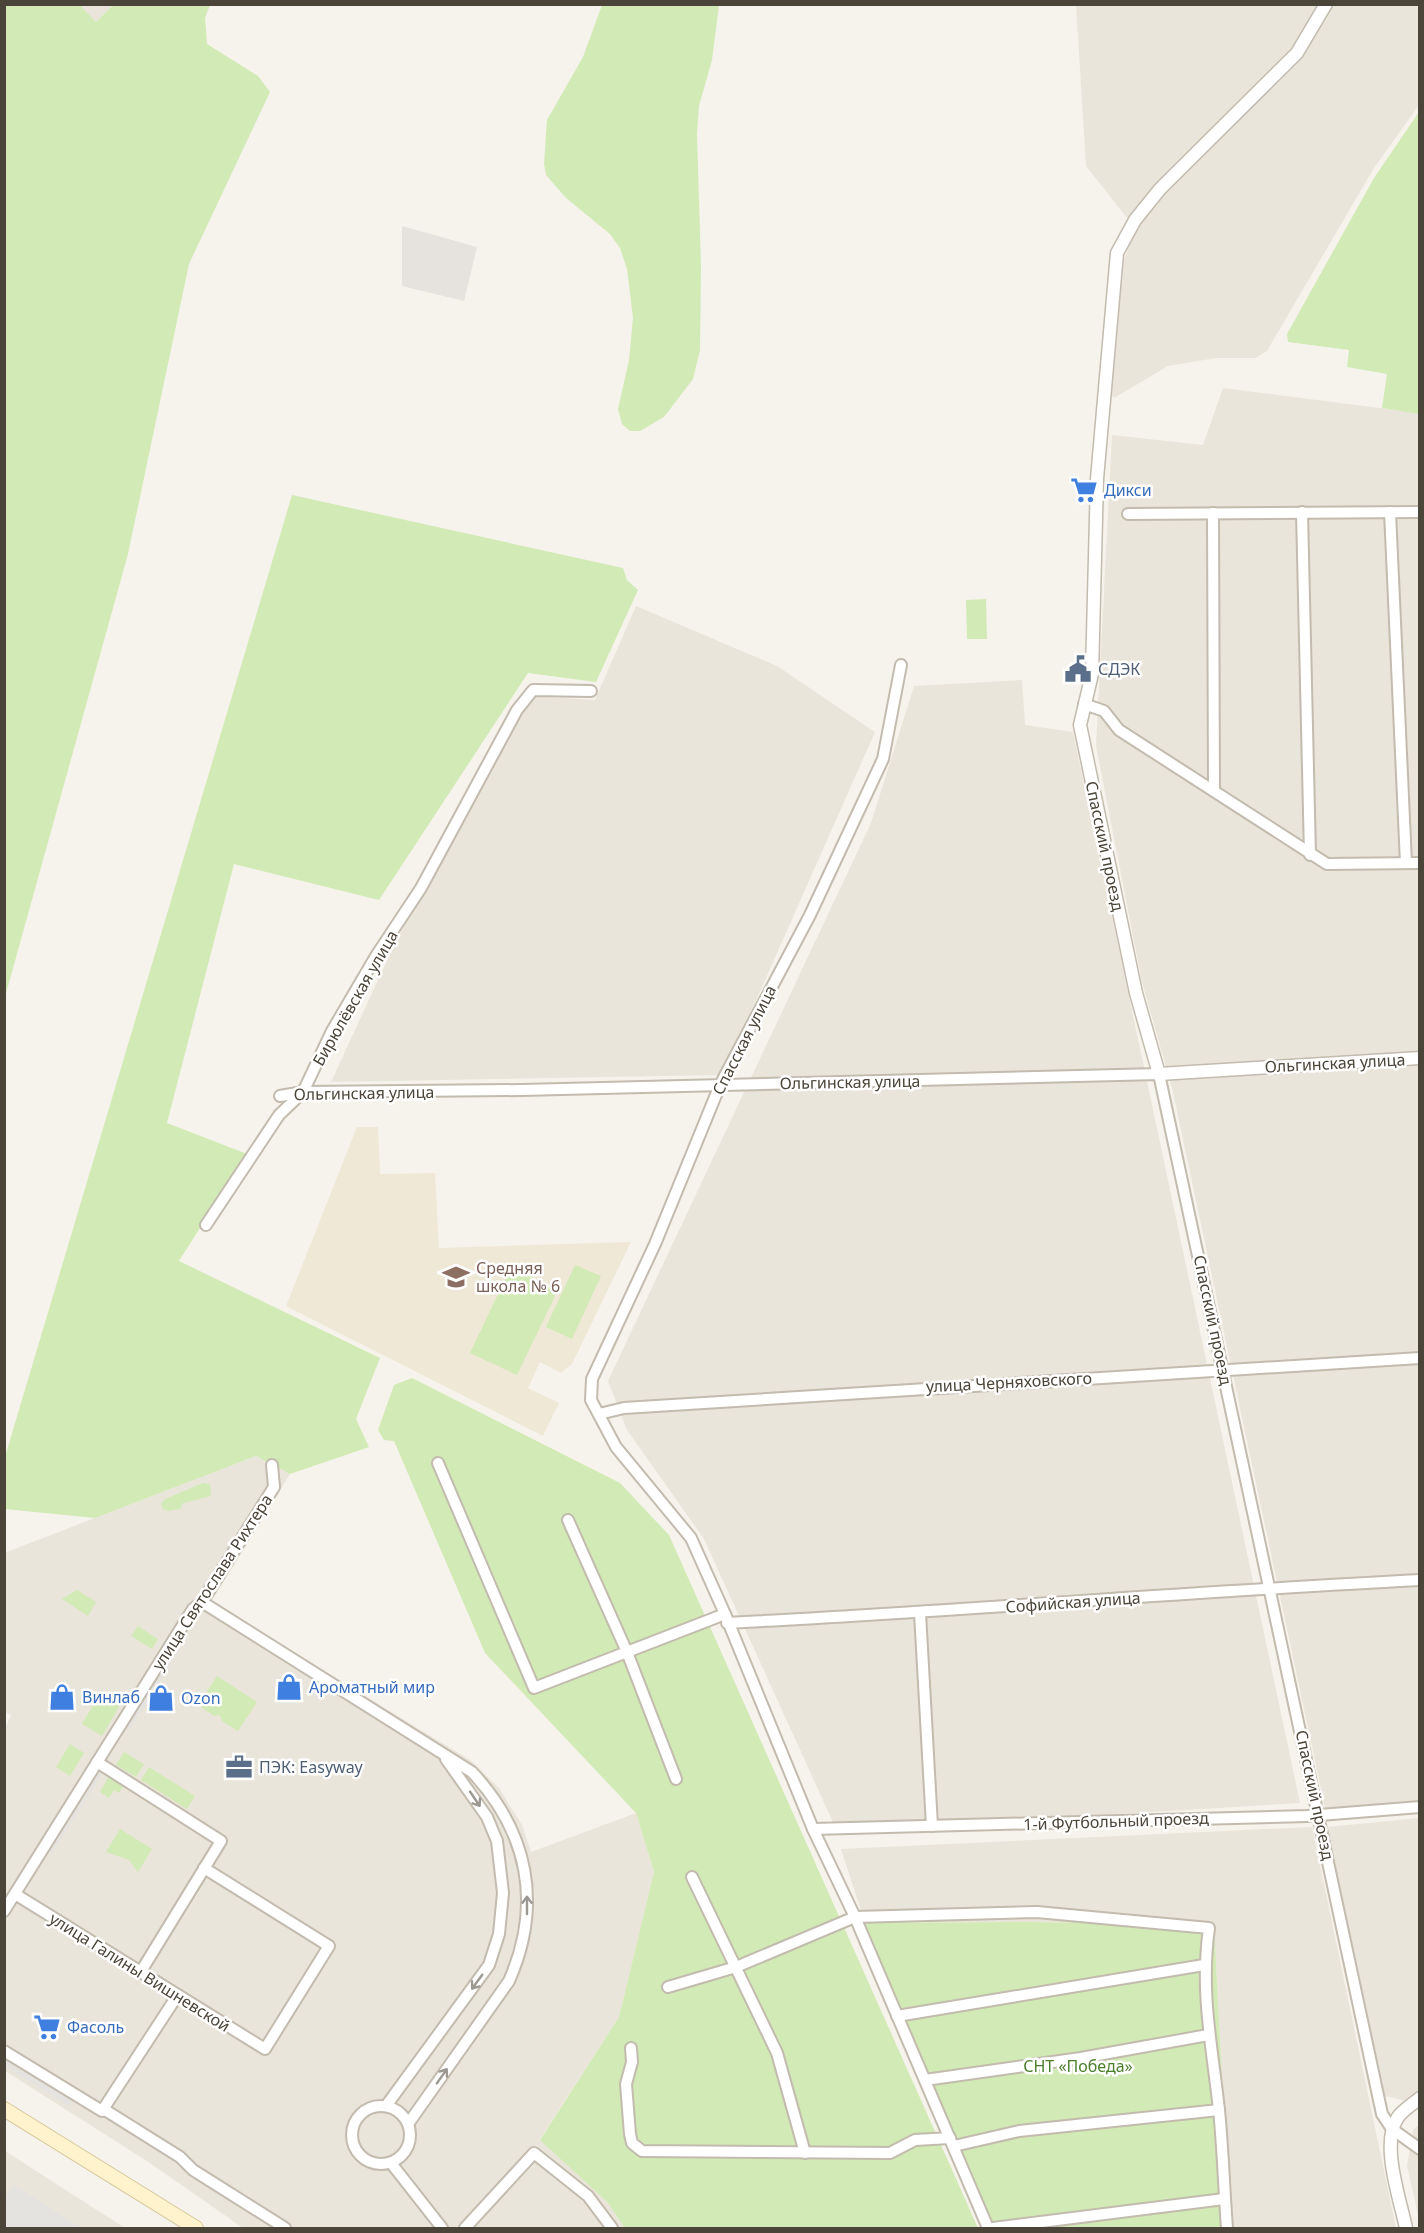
<svg xmlns="http://www.w3.org/2000/svg" width="1424" height="2233" viewBox="0 0 1424 2233" font-family="'Noto Sans',sans-serif">
  <style>
    .residential { fill: #eae5da }
    .industrial { fill: #e6e2dd }
    .education { fill: #efe8d6 }
    .green { fill: #d2eab5 }
    .parking { fill: #e5e3e0 }
    .lines { fill: none; stroke-linecap: round; stroke-linejoin: round }
    .minor-casing { stroke: #c2bbae; stroke-width: 14 }
    .tertiary-casing { stroke: #c2bbae; stroke-width: 15 }
    .secondary-casing { stroke: #d6c79b; stroke-width: 16 }
    .minor { stroke: #fff; stroke-width: 10 }
    .tertiary { stroke: #fff; stroke-width: 12 }
    .secondary { stroke: #fff3cd; stroke-width: 14 }
    .oneway { stroke: #9c9892 }
    .labels { text-anchor: middle; dominant-baseline: central; stroke-width: 5; stroke-linejoin: round; paint-order: stroke }
    .shop-label { font-size: 16px; fill: #366cbe; stroke: #fff; text-anchor: start }
    .service-label { font-size: 16px; fill: #4e5e75; stroke: #fff; text-anchor: start }
    .street-label { font-size: 16px; fill: #4b4439; stroke: #fff }
    .education-label { font-size: 16px; fill: #785e54; stroke: #fff; text-anchor: start }
    .park-label { font-size: 16px; fill: #4a7f2a; stroke: #fff }
  </style>
  <rect width="100%" height="100%" fill="#f6f3ec"/>
  <g class="residential">
    <polygon points="80,5 113,5 96,22"/>
    <polygon points="1076,5 1419,5 1419,105 1374,168 1267,351 1255,358 1216,358 1168,366 1114,398 1110,393 1124,260 1136,229 1086,166"/>
    <polygon points="1223,388 1419,413 1419,1802 1325,1808 1172,1088 1142,982 1096,746 1112,435 1203,445"/>
    <polygon points="636,606 777,666 875,732 723,1075 331,1082 396,941 531,696 595,700"/>
    <polygon points="1022,680 1025,725 1073,732 1300,1803 837,1831 704,1539 627,1430 608,1381 871,823 914,686"/>
    <polygon points="256,1456 290,1474 211,1602 470,1760 499,1788 522,1825 531,1852 636,1813 654,1872 619,2017 540,2139 607,2202 625,2228 243,2228 150,2163 5,2071 4,1731 11,1715 4,1711 4,1553"/>
    <polygon points="1419,1818 1420,2090 1407,2101 1385,2096 1327,1827"/>
    <polygon points="1312,1827 1396,2228 1230,2228 1214,1926 1029,1922 865,1923 841,1849"/>
    <polygon points="1419,2125 1419,2219 1407,2166 1413,2130"/>
    <polygon points="5,2151 125,2228 5,2228"/>
  </g>
  <polygon class="industrial" points="402,226 477,247 464,301 402,286"/>
  <polygon class="education" points="357,1127 378,1127 380,1174 435,1173 439,1248 631,1242 572,1364 561,1373 540,1362 528,1388 559,1403 543,1436 286,1306"/>
  <g class="green">
    <polygon points="5,4 80,5 96,22 113,5 210,5 205,18 207,44 258,76 270,92 189,264 128,554 5,997"/>
    <polygon points="602,5 719,5 712,60 699,106 697,134 701,266 700,350 693,379 664,417 640,431 630,431 622,424 618,409 629,360 633,318 627,269 620,248 610,234 566,198 546,175 544,164 547,120 583,57"/>
    <polygon points="1419,112 1420,414 1419,414 1382,408 1387,374 1347,367 1349,350 1288,342 1287,334 1374,178"/>
    <polygon points="292,495 623,568 627,580 638,590 596,682 528,673 379,900 234,864 167,1123 247,1154 179,1261 380,1358 356,1419 369,1447 290,1474 256,1456 95,1518 5,1509 4,1460"/>
    <polygon points="986,599 987,639 967,639 966,600"/>
    <polygon points="575,1265 601,1276 572,1339 546,1327"/>
    <polygon points="511,1267 558,1290 517,1375 470,1353"/>
    <polygon points="412,1378 620,1483 669,1535 978,2228 625,2228 607,2202 540,2140 619,2017 654,1872 636,1813 485,1653 394,1441 384,1440 378,1430 394,1385"/>
    <polygon points="203,1483 210,1484 211,1496 183,1503 180,1509 168,1511 163,1509 161,1504 165,1499"/>
    <polygon points="77,1590 96,1602 88,1616 62,1599"/>
    <polygon points="138,1626 158,1639 152,1649 131,1636"/>
    <polygon points="217,1676 257,1702 238,1731 222,1721 220,1715 214,1716 198,1705"/>
    <polygon points="103,1694 120,1705 102,1736 82,1724 98,1697"/>
    <polygon points="70,1744 84,1753 70,1776 56,1767"/>
    <polygon points="124,1752 144,1764 136,1777 116,1765"/>
    <polygon points="149,1767 195,1796 187,1809 141,1780"/>
    <polygon points="109,1776 124,1785 119,1793 114,1790 109,1798 100,1792"/>
    <polygon points="120,1829 152,1849 138,1872 129,1860 106,1852"/>
    <polygon points="1029,1922 1214,1925 1230,2228 993,2228 899,2013 865,1923"/>
  </g>
  <g class="parking">
    <polygon points="175,1646 180,1649 129,1730 125,1727"/>
    <polygon points="98,1768 104,1771 52,1853 47,1850"/>
    <polygon points="4,2055 73,2099 68,2106 5,2066"/>
    <polygon points="14,2185 82,2228 5,2228 5,2199"/>
  </g>
  <g class="lines">
    <defs>
      <g id="minor">
        <polyline points="1302,512 1310,855"/>
        <polyline points="1390,512 1406,863"/>
        <polyline points="1213,513 1214,791"/>
        <polyline points="1128,514 1420,512"/>
        <polyline points="901,665 883,759 810,915 720,1085 655,1244 592,1379 591,1400 616,1447 691,1538 725,1614 813,1829 855,1917 988,2228"/>
        <polyline points="1084,704 1104,711 1119,730 1327,864 1420,863"/>
        <polyline points="280,1096 303,1092 522,1090 1159,1074 1382,2114 1392,2129 1420,2149"/>
        <polyline points="206,1225 279,1115 303,1092 332,1031 376,956 421,888 517,710 533,690 591,691"/>
        <polyline points="599,1414 624,1408 1420,1358"/>
        <polyline points="438,1463 534,1688 725,1614"/>
        <polyline points="568,1520 627,1652 676,1779"/>
        <path d="M202,1602L472,1772C528,1832 543,1904 509,1981L408,2124"/>
        <polyline points="920,1613 932,1826"/>
        <path d="M727,1623C958,1611 1188,1592 1420,1580"/>
        <polyline points="97,1762 221,1841 140,1973"/>
        <polyline points="813,1829 1307,1816 1420,1807"/>
        <polyline points="692,1877 777,2053 805,2153"/>
        <polyline points="15,1894 265,2049 329,1946 204,1868"/>
        <polyline points="4,1911 193,1609 202,1602 274,1487 272,1465"/>
        <path d="M668,1987L736,1967L855,1917L1037,1912L1209,1928C1200,1993 1212,2045 1219,2110C1223,2149 1224,2189 1227,2228"/>
        <polyline points="897,2016 1204,1965"/>
        <polyline points="631,2048 632,2062 626,2084 630,2134 632,2143 642,2151 890,2153 915,2140 950,2138"/>
        <polyline points="4,2051 102,2111 177,1996"/>
        <polyline points="925,2080 1081,2058 1208,2035"/>
        <circle cx="381" cy="2135" r="29"/>
        <polyline points="386,2106 489,1965 499,1934 503,1893 497,1841 487,1817 446,1759"/>
        <polyline points="105,2110 180,2157 193,2170 285,2228"/>
        <polyline points="954,2146 1019,2131 1219,2110"/>
        <polyline points="391,2163 442,2228"/>
        <polyline points="465,2228 534,2153 588,2196 612,2228"/>
        <polyline points="993,2228 1224,2199"/>
      </g>
      <g id="tertiary">
        <polyline points="1326,4 1297,53 1160,189 1135,220 1117,253 1097,479 1092,674 1080,725 1136,993 1159,1074 1420,1058"/>
        <path d="M1406,2228C1400,2199 1380,2143 1398,2117C1403,2110 1413,2104 1420,2098"/>
      </g>
      <polyline id="secondary" points="4,2109 196,2228"/>
    </defs>
    <use href="#minor" class="minor-casing"/>
    <use href="#tertiary" class="tertiary-casing"/>
    <use href="#secondary" class="secondary-casing"/>
    <use href="#minor" class="minor"/>
    <use href="#tertiary" class="tertiary"/>
    <use href="#secondary" class="secondary"/>
  </g>
  <defs><path id="oneway-shaft" d="M-6 0H5M1.5-3L5.5 0L1.5 3" fill="none" stroke-width="1.6" stroke-linecap="round" stroke-linejoin="round" transform="scale(1.5)"/></defs>
  <g class="oneway">
    <use href="#oneway-shaft" transform="translate(475 1799) rotate(56)"/>
    <use href="#oneway-shaft" transform="translate(527 1905) rotate(-90)"/>
    <use href="#oneway-shaft" transform="translate(477 1982) rotate(126)"/>
    <use href="#oneway-shaft" transform="translate(442 2076) rotate(-55)"/>
  </g>
  <defs>
    <symbol id="supermarket-bare" viewBox="-9 -9 18 18"><path d="M-6-5.5h2.5l.6 2H6L4.5 2H-2.5L-4.4-4H-6ZM-1.5 3.2a1.3 1.3 0 1 0 .1 0ZM3 3.2a1.3 1.3 0 1 0 .1 0Z" fill="#3f7fe0" stroke="#fff" stroke-width="2.5" paint-order="stroke"/></symbol>
    <symbol id="civic-bare" viewBox="-9 -9 18 18"><path d="M-.6-6.5H3V-4.5H.6V-3L4-1V1h2V6H-6V1h2V-1L-.6-3ZM-1.2 2.5V6h2.4V2.5Z" fill="#5c6f8a" stroke="#fff" stroke-width="2.5" paint-order="stroke"/></symbol>
    <symbol id="school-bare" viewBox="-9 -9 18 18"><path d="M0-5L7-2L0 1L-7-2ZM-4 1L0 2.5L4 1V4Q0 6-4 4Z" fill="#8d6e63" stroke="#fff" stroke-width="2.5" paint-order="stroke"/></symbol>
    <symbol id="shop-bare" viewBox="-9 -9 18 18"><path d="M-5-2.5h2.3a2.7 3.5 0 0 1 5.4 0H5L5.5 6h-11ZM-1.5-2.5h3a1.5 2.3 0 0 0-3 0Z" fill="#3f7fe0" stroke="#fff" stroke-width="2.5" paint-order="stroke"/></symbol>
    <symbol id="office-bare" viewBox="-9 -9 18 18"><path d="M-6-3h4V-5.5h4V-3h4V5H-6ZM-1-4.5V-3h2v-1.5ZM-6 0V1H6V0Z" fill="#5c6f8a" stroke="#fff" stroke-width="2.5" paint-order="stroke"/></symbol>
  </defs>
  <g fill-rule="evenodd">
    <use href="#supermarket-bare" x="1065" y="471" width="38" height="38"/>
    <use href="#civic-bare" x="1059" y="650" width="38" height="38"/>
    <use href="#school-bare" x="437" y="1258" width="38" height="38"/>
    <use href="#shop-bare" x="270" y="1668" width="38" height="38"/>
    <use href="#shop-bare" x="43" y="1678" width="38" height="38"/>
    <use href="#shop-bare" x="142" y="1679" width="38" height="38"/>
    <use href="#office-bare" x="220" y="1748" width="38" height="38"/>
    <use href="#supermarket-bare" x="28" y="2008" width="38" height="38"/>
  </g>
  <g class="labels">
    <g class="shop-label">
      <text x="1104" y="490">Дикси</text>
      <text x="309" y="1687">Ароматный мир</text>
      <text x="82" y="1697">Винлаб</text>
      <text x="181" y="1698">Ozon</text>
      <text x="67" y="2027">Фасоль</text>
    </g>
    <g class="service-label">
      <text x="1098" y="669">СДЭК</text>
      <text x="259" y="1767">ПЭК: Easyway</text>
    </g>
    <g class="street-label">
      <text transform="translate(1105 846) rotate(78)">Спасский проезд</text>
      <text transform="translate(355 998) rotate(-60)">Бирюлёвская улица</text>
      <text transform="translate(744 1040) rotate(-63)">Спасская улица</text>
      <text transform="translate(1335 1063) rotate(-3)">Ольгинская улица</text>
      <text transform="translate(850 1082) rotate(-1)">Ольгинская улица</text>
      <text transform="translate(364 1093) rotate(-1)">Ольгинская улица</text>
      <text transform="translate(1213 1320) rotate(78)">Спасский проезд</text>
      <text transform="translate(1009 1382) rotate(-3)">улица Черняховского</text>
      <text transform="translate(212 1582) rotate(-57)">улица Святослава Рихтера</text>
      <text transform="translate(1073 1602) rotate(-4)">Софийская улица</text>
      <text transform="translate(1315 1795) rotate(78)">Спасский проезд</text>
      <text transform="translate(1116 1821) rotate(-2)">1-й Футбольный проезд</text>
      <text transform="translate(140 1972) rotate(32)">улица Галины Вишневской</text>
    </g>
    <g class="education-label">
      <text x="476" y="1268">Средняя<tspan x="476" dy="18">школа № 6</tspan></text>
    </g>
    <g class="park-label">
      <text x="1078" y="2066">СНТ «Победа»</text>
    </g>
  </g>
  <rect width="1424" height="2233" fill="none" stroke="#4b4439" stroke-width="12"/>
</svg>
